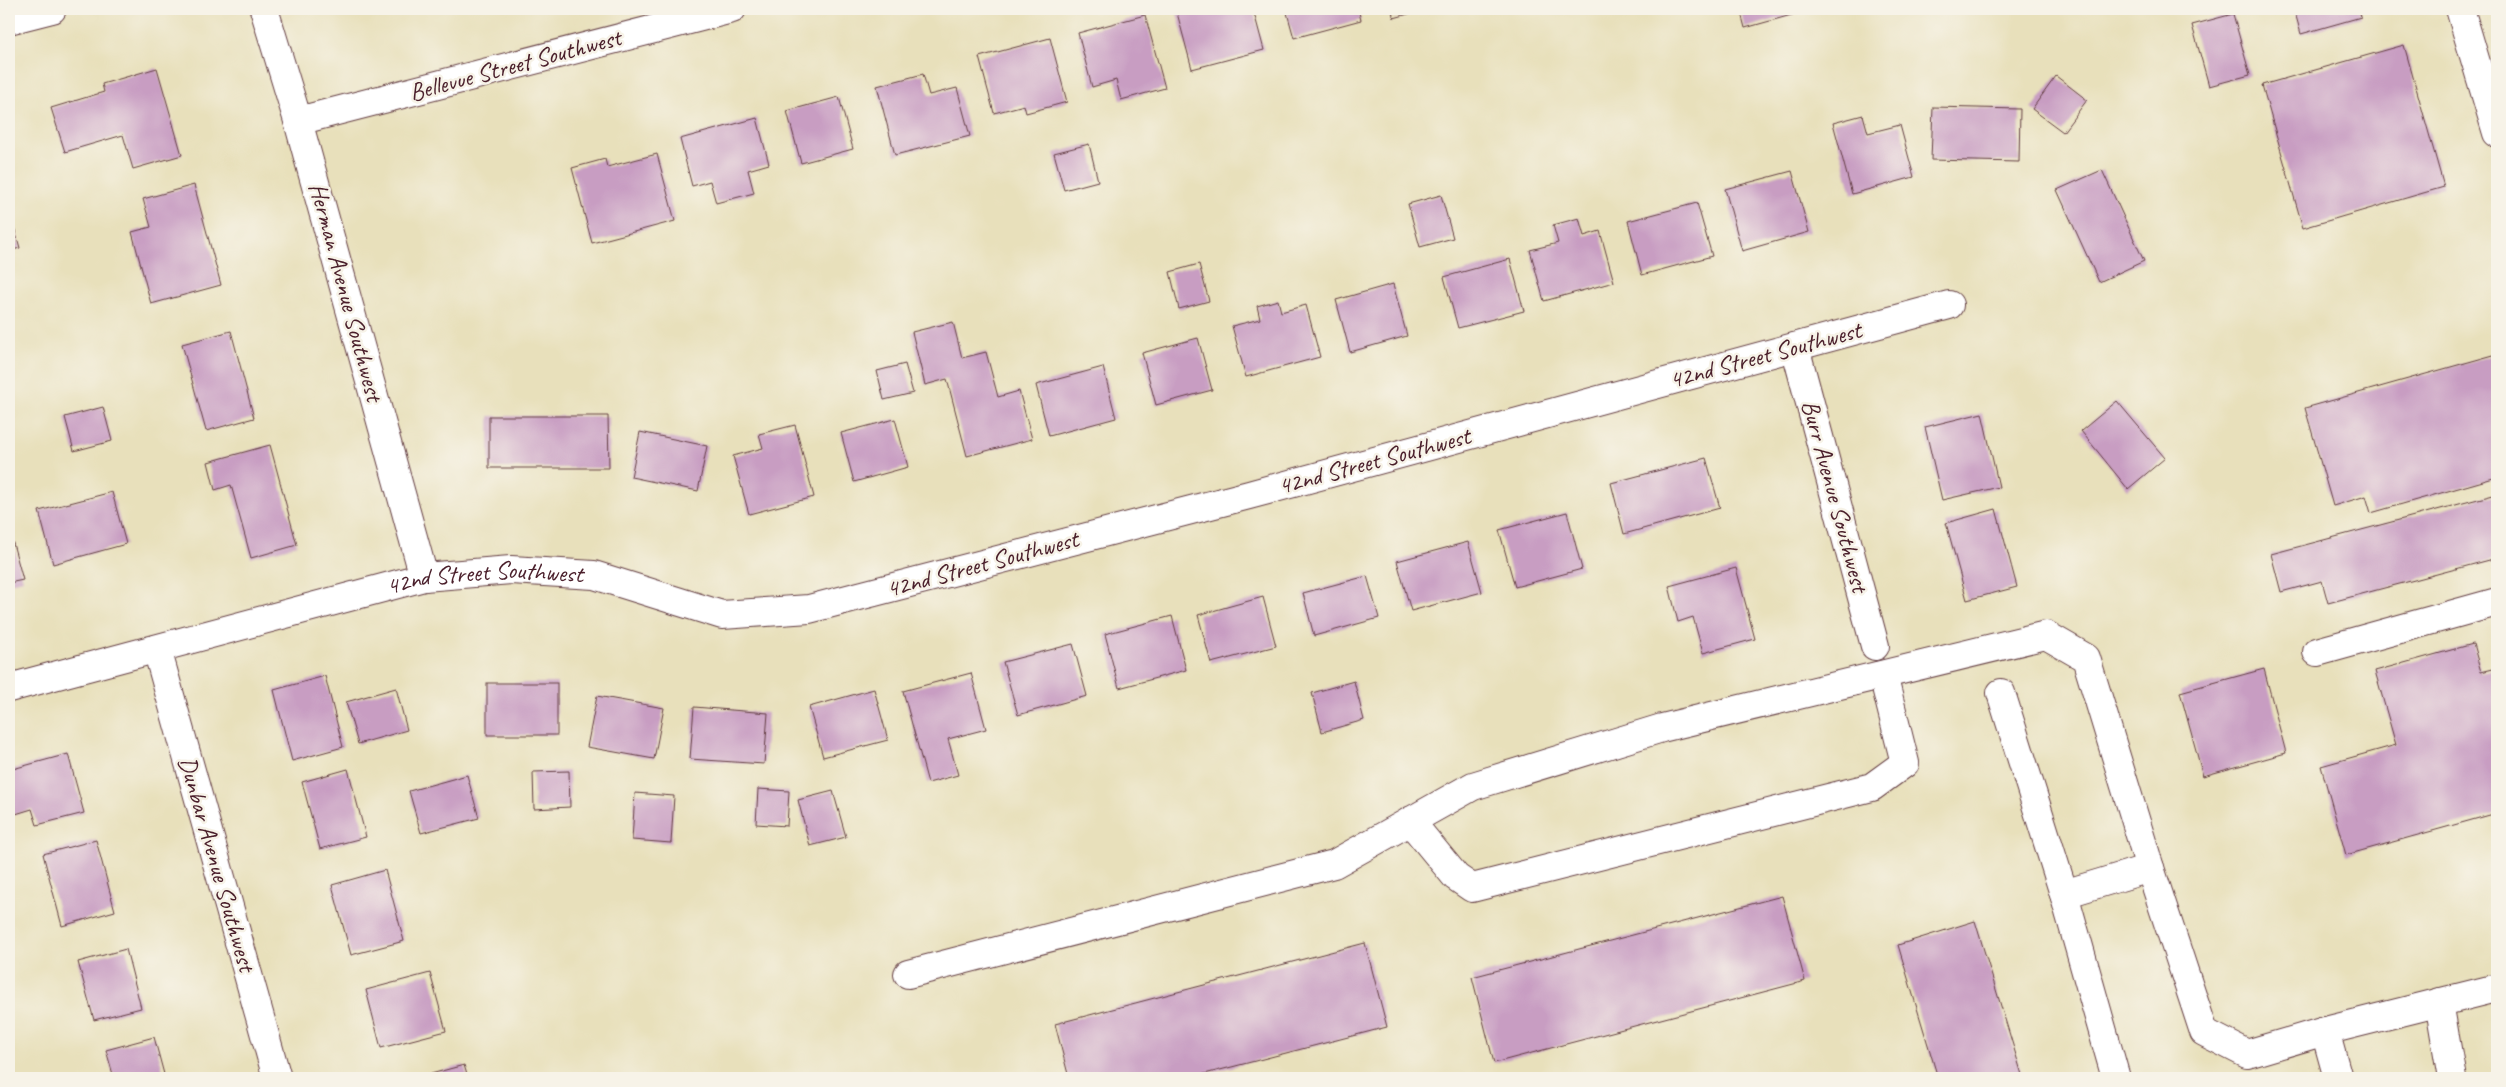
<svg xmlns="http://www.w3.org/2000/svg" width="2506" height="1087" viewBox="0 0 2506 1087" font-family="Caveat,sans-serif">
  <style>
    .building { fill: #c89dc2 }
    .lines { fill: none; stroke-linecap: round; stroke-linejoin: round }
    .minor-casing { stroke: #623c41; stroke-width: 30 }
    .minor { stroke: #fff; stroke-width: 28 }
    .labels { text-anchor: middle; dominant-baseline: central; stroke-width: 5; stroke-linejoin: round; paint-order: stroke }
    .street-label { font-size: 25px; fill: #4a1f2b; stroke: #f7f3e8 }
  </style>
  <rect width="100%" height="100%" fill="#f7f3e8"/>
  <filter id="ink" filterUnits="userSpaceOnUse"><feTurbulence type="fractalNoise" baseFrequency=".02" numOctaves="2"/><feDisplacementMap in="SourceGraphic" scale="10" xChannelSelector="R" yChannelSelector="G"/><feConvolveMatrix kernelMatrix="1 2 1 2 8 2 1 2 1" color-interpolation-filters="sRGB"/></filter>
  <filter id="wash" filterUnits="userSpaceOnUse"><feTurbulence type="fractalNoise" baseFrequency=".0096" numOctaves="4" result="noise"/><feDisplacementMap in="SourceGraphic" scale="20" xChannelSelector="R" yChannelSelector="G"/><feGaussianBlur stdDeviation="1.12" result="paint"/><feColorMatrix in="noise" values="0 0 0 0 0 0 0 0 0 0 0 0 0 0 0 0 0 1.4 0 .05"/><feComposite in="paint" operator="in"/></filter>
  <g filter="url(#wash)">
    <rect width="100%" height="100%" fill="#e8e0bb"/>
    <g id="blocks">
      <g class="building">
        <polygon points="1176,9 1253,9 1264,50 1192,69"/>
        <polygon points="1286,9 1358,9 1361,20 1294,38"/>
        <polygon points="1391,9 1426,9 1394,18"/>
        <polygon points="1740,9 1793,9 1795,14 1745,28"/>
        <polygon points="2294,9 2359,9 2361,17 2301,34"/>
        <polygon points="2233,14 2250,75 2209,86 2192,25"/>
        <polygon points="1145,15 1165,88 1121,100 1116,80 1092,87 1078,33"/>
        <polygon points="1050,38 1067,102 1026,113 1024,105 994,113 979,57"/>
        <polygon points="2404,45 2444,187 2303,228 2262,85"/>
        <polygon points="157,68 182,155 133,169 123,135 65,152 51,108 104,92 102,84"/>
        <polygon points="923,74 929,95 957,88 970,136 895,155 877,86"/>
        <polygon points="2056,76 2087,100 2063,132 2032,109"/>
        <polygon points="839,97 853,149 801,163 787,111"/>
        <polygon points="1933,107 2020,109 2019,162 1931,160"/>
        <polygon points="1863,115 1868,133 1900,125 1914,177 1852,194 1833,123"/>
        <polygon points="757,118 769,164 748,170 754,193 716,203 710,181 692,186 680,139"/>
        <polygon points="1089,144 1098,181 1064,190 1054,153"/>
        <polygon points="657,154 675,221 592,243 572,168 605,159 607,167"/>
        <polygon points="2102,170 2144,261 2099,282 2057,190"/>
        <polygon points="1792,171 1809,232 1742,251 1725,189"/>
        <polygon points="194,185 221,285 151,304 132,232 151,227 143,199"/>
        <polygon points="1441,195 1453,238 1420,247 1408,204"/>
        <polygon points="1697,203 1712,256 1642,275 1628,221"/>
        <polygon points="9,209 20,248 9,251"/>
        <polygon points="1579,218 1584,236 1600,231 1614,282 1544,301 1530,250 1558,243 1553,225"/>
        <polygon points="1510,259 1524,311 1458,328 1444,277"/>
        <polygon points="1199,264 1209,301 1179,309 1170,272"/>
        <polygon points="1393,284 1407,336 1350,352 1336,300"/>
        <polygon points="1278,300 1281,312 1306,305 1320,357 1246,377 1232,326 1260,319 1257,306"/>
        <polygon points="953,322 962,358 986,352 998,397 1019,391 1032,439 967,456 947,379 925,385 912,332"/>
        <polygon points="231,331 254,418 206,431 182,344"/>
        <polygon points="1198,338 1212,390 1156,405 1142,353"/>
        <polygon points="2497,354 2497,477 2371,513 2366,496 2333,506 2305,408"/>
        <polygon points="905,364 913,393 884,400 877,371"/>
        <polygon points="1103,367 1116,418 1049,436 1036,385"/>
        <polygon points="2117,401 2165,458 2128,489 2081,431"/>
        <polygon points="103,407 112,441 74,451 65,417"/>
        <polygon points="1982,413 1999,487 1942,500 1925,427"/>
        <polygon points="489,416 608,416 609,468 489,468"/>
        <polygon points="895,419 908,467 854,482 841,433"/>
        <polygon points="795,425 814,497 749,514 733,456 763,448 759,434"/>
        <polygon points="640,432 707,446 698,491 631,477"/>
        <polygon points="270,445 297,545 251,558 231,485 215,490 208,462"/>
        <polygon points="1706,458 1720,508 1624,534 1611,483"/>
        <polygon points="112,492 126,544 53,564 39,511"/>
        <polygon points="2497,494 2497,558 2328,603 2322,581 2281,592 2271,554"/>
        <polygon points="1996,509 2017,587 1967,600 1946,523"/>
        <polygon points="1567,512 1582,569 1515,587 1499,530"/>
        <polygon points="9,529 23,580 9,583"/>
        <polygon points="1468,542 1482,592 1411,611 1397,561"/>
        <polygon points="1736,568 1755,639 1703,653 1693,617 1678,622 1669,586"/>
        <polygon points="1367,576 1379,618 1314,636 1303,593"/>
        <polygon points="1263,597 1276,646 1211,663 1198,615"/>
        <polygon points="1172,616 1186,670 1119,688 1105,634"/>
        <polygon points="1073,644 1087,696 1018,715 1003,662"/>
        <polygon points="2473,644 2481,672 2497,668 2497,813 2346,855 2321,766 2396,745 2375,671"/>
        <polygon points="2264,669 2286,753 2203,776 2180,692"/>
        <polygon points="971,673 986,729 948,739 958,775 928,783 903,691"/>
        <polygon points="325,676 343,747 292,761 274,690"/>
        <polygon points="1354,681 1364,720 1322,732 1312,693"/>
        <rect x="487" y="683" width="70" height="52"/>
        <polygon points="396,688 407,730 358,744 346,702"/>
        <polygon points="874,689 888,740 823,757 809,707"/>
        <polygon points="597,696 664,708 654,759 587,747"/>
        <polygon points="694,707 768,713 764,764 690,759"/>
        <polygon points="68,754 84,813 37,825 32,809 9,816 9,770"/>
        <polygon points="348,769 366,837 320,849 302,782"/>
        <polygon points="569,771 570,807 534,809 533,772"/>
        <polygon points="467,775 479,818 421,833 409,791"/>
        <polygon points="758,789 789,791 787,826 756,824"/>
        <polygon points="833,791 846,837 810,846 798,800"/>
        <polygon points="635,793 674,796 671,843 632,840"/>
        <polygon points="96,840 115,911 62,926 43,854"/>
        <polygon points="385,870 404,941 351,955 332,885"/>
        <polygon points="1782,896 1805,981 1494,1063 1472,977"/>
        <polygon points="1975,921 2023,1078 1938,1078 1898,945"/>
        <polygon points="1365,943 1387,1027 1189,1078 1069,1078 1055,1024"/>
        <polygon points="126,949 141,1008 94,1020 78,962"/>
        <polygon points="430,973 446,1031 381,1048 366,990"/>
        <polygon points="154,1037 165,1078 114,1078 106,1050"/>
        <polygon points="464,1065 468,1078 416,1078"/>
      </g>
    </g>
  </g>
  <g filter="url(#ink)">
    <use href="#blocks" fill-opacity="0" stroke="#623c41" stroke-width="1"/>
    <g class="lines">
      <defs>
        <g id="minor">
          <polyline points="264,9 298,121 424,577"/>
          <polyline points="2460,9 2497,133"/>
          <polyline points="9,20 52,9"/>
          <polyline points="298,121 732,9"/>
          <polyline points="1795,347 1875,646"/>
          <polyline points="157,649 277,1078"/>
          <polyline points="2317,652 2497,602"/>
          <path id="s1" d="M9,688L424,577L511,570L594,575L722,615L809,609L1249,495L1949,305"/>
          <polyline points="2001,693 2064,894 2150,868"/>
          <polyline points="1410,821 1456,877 1472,888 1872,787 1905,763 1883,675"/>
          <polyline points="2064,894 2116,1078"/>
          <polyline points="908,974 1334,864 1473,786 1662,728 2046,635 2086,658 2150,868 2204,1032 2247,1054 2325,1031 2497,988"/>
          <polyline points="2439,1002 2452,1078"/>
          <polyline points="2325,1031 2338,1078"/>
        </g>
      </defs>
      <use href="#minor" class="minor-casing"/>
      <use href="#minor" class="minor"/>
    </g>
  </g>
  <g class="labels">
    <g class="street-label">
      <text transform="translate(515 65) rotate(-15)">Bellevue Street Southwest</text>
      <text transform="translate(346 292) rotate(75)">Herman Avenue Southwest</text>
      <text transform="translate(1765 355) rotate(-15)">42nd Street Southwest</text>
      <text transform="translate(1374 461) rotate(-15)">42nd Street Southwest</text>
      <text transform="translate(1835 496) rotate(75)">Burr Avenue Southwest</text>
      <text transform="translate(982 564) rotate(-15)">42nd Street Southwest</text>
      <text stroke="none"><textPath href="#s1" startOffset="490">42nd Street Southwest</textPath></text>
      <text transform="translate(217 864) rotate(74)">Dunbar Avenue Southwest</text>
    </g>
  </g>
  <rect width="2506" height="1087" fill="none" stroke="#f7f3e8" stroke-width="30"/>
</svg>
